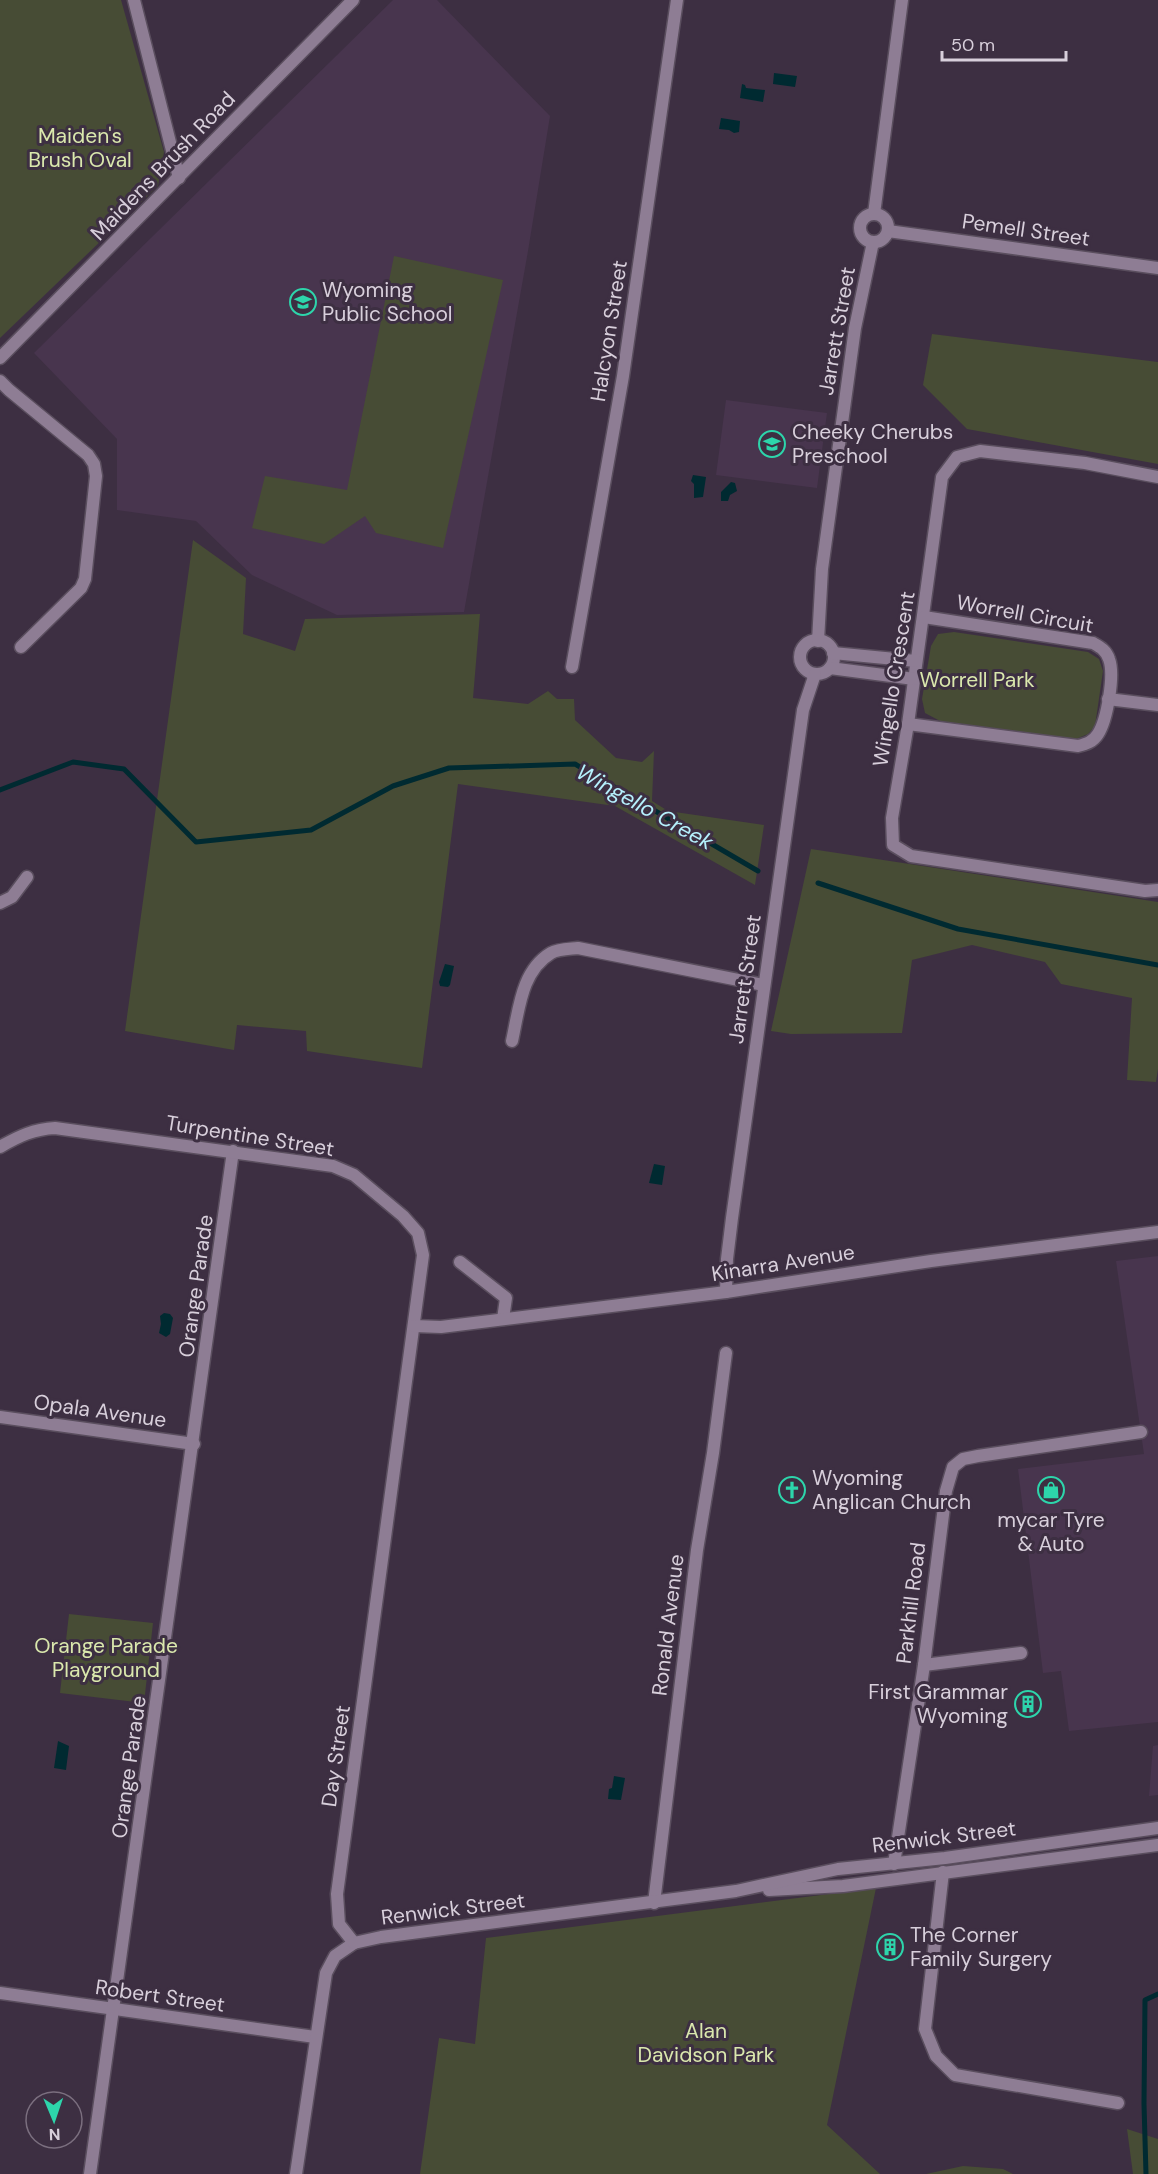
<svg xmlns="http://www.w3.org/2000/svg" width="1158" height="2174" viewBox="0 0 1158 2174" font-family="'DM Sans',sans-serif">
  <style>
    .built { fill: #48354e }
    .green { fill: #474c35 }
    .water { fill: #002a31 }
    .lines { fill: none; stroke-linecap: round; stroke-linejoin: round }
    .stream { stroke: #002a31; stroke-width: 5 }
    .minor-casing { stroke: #5a4e5e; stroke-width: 15 }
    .tertiary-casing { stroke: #5a4e5e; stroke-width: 15 }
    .minor { stroke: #8e7d94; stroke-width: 12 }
    .tertiary { stroke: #8e7d94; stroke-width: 12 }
    .labels { text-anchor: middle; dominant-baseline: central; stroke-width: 6; stroke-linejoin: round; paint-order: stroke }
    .park-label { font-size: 21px; fill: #dae8ad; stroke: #3d2f42 }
    .street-label { font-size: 21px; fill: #d8cfdb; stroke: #3d2f42 }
    .poi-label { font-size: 21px; fill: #d8cfdb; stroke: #3d2f42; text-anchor: start }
    .water-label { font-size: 22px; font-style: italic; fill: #b5f0fc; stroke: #3d2f42 }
  </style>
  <rect width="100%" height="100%" fill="#3d2f42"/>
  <g class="built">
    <polygon points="393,0 437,0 550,116 528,251 464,612 337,615 252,575 196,521 117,510 117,439 34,353"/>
    <polygon points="726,400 827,413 817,488 716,475"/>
    <polygon points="1158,1256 1158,1722 1069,1731 1061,1671 1043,1673 1018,1469 1144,1454 1116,1261"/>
    <polygon points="1158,1745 1158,1795 1149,1796 1153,1746"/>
  </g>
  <g class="green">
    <polygon points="0,0 121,0 164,152 158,186 0,338"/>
    <polygon points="394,256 503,280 443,548 376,533 365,516 324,544 252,528 265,476 347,490"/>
    <polygon points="932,334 1158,362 1158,464 967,429 923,385"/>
    <polygon points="193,540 246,578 243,634 295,651 305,619 480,614 473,698 528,704 548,691 557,699 574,699 575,720 616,758 642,762 654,751 652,801 668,811 764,825 755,885 615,806 458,784 422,1068 307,1051 306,1031 237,1025 234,1050 125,1031"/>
    <polygon points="954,632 1088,652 1099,659 1103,671 1095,726 1088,734 1076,739 940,721 925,713 922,699 931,646 938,634"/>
    <polygon points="811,849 1158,902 1158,1069 1156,1082 1127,1080 1132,998 1061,984 1045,962 972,945 912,960 902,1033 791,1034 771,1031"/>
    <polygon points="69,1614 153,1623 144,1703 60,1693"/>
    <polygon points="876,1888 827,2125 880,2174 420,2174 439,2038 475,2044 486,1938"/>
    <polygon points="1127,2129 1158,2139 1158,2174 1133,2174"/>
    <polygon points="963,2166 1003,2169 1013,2174 926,2174"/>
  </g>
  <g class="water">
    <polygon points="774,73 797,76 795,87 773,84"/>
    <polygon points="742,84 745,85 746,88 765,90 763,102 740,98"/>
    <polygon points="721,118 740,121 739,132 734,133 729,130 719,129"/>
    <polygon points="693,475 706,477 703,497 694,498 694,484 691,481"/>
    <polygon points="731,482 735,483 737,491 730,495 728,501 721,501 721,492"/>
    <polygon points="445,964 454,966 450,985 448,987 440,986 439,982"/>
    <polygon points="654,1164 665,1166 662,1185 649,1183"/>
    <polygon points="164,1313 170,1314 173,1318 170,1334 166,1337 159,1333 161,1324 160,1316"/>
    <polygon points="58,1741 69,1746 66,1770 54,1768"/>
    <polygon points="614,1776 625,1778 621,1800 608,1799 609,1789 612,1788"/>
  </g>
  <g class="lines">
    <g class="stream">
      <polyline points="0,790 73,762 124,769 196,842 311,830 393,786 449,768 575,764 758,871"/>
      <polyline points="818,883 958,929 1158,965"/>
      <polyline points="1146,2174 1144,2104 1145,2000 1158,1994"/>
    </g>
    <defs>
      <g id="minor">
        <polyline points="134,0 179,178"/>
        <circle cx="874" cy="228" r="14"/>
        <polyline points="874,214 902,0"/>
        <polyline points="888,231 1158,268"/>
        <polyline points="0,381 9,390 88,455 94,464 96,476 85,579 81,588 21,647"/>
        <polyline points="1158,477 1085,463 980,451 957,457 942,477 908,724 892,818 893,845 911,856 1145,891 1158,890"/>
        <circle cx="817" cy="657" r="17"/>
        <polyline points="818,641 822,569 855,328 873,242"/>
        <polyline points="833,653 916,661"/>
        <polyline points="572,667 623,376 677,0"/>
        <polyline points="830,668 914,679"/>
        <polyline points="1108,699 1158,705"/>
        <path d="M908,724L1078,746C1086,744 1093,742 1098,734C1107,720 1115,675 1109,659C1106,650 1100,647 1093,643L924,617"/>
        <polyline points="0,903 12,897 27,877"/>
        <path d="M512,1041C519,1010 521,971 551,953C558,949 570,949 578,948L764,985"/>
        <polyline points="460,1262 506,1298 503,1319"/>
        <polyline points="726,1292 727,1259 732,1218 803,710 815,674"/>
        <polyline points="0,1417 194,1444"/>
        <polyline points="924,1665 1021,1653"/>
        <polyline points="894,1864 924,1665 946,1491 953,1467 963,1459 978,1456 1141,1432"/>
        <polyline points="943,1872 925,2029 936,2056 955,2075 1118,2103"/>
        <polyline points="654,1903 697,1550 713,1453 726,1353"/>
        <polyline points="0,1993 315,2037"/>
        <polyline points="90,2174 233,1151"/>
      </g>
      <g id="tertiary">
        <polyline points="0,358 353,0"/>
        <path d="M0,1147C19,1136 34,1129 55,1128L333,1166L354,1175L403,1216L418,1233L423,1255L337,1894L339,1924L354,1943L335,1956L326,1973L296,2174"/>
        <polyline points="414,1326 441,1327 726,1292 931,1261 1158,1232"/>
        <polyline points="769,1890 843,1886 1158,1845"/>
        <polyline points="354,1943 381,1937 736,1891 838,1869 945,1858 1158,1828"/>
      </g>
    </defs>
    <use href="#minor" class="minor-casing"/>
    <use href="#tertiary" class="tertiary-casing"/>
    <use href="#minor" class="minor"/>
    <use href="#tertiary" class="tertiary"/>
  </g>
  <defs>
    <symbol id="school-ring" viewBox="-11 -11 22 22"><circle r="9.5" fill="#3d2f42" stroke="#2dd5ab" stroke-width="1.5"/><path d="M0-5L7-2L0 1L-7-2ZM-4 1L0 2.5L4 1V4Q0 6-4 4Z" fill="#2dd5ab"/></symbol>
    <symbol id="church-ring" viewBox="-11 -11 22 22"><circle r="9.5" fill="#3d2f42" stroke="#2dd5ab" stroke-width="1.5"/><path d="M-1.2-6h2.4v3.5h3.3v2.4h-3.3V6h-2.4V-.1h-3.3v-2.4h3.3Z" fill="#2dd5ab"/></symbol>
    <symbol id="shop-ring" viewBox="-11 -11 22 22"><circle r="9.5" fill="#3d2f42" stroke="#2dd5ab" stroke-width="1.5"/><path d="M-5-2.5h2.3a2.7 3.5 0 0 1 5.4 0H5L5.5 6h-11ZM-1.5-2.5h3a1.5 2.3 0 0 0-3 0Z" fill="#2dd5ab"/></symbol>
    <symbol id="building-ring" viewBox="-11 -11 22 22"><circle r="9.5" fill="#3d2f42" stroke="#2dd5ab" stroke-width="1.5"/><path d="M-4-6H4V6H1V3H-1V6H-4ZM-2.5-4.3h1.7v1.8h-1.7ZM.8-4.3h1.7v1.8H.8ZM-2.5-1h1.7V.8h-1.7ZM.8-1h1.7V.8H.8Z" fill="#2dd5ab"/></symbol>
  </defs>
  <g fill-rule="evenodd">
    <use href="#school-ring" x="288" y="287" width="30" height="30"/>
    <use href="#school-ring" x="757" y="429" width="30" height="30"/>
    <use href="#church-ring" x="777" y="1475" width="30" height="30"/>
    <use href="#shop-ring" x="1036" y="1475" width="30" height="30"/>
    <use href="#building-ring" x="1013" y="1689" width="30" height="30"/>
    <use href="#building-ring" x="875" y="1932" width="30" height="30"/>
  </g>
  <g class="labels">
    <g class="park-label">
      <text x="80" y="136">Maiden's<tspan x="80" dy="24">Brush Oval</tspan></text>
      <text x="977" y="680">Worrell Park</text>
      <text x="106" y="1646">Orange Parade<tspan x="106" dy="24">Playground</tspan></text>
      <text x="706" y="2031">Alan<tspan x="706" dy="24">Davidson Park</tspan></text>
    </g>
    <g class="street-label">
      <text transform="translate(163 166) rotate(-46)">Maidens Brush Road</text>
      <text transform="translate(1026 230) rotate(8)">Pemell Street</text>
      <text transform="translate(609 331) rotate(-81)">Halcyon Street</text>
      <text transform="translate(837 331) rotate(-80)">Jarrett Street</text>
      <text transform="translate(1025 614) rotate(10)">Worrell Circuit</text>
      <text transform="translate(894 679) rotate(-81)">Wingello Crescent</text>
      <text transform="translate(745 979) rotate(-82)">Jarrett Street</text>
      <text transform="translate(250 1136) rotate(9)">Turpentine Street</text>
      <text transform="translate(783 1263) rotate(-9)">Kinarra Avenue</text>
      <text transform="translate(196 1286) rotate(-82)">Orange Parade</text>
      <text transform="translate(100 1411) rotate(8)">Opala Avenue</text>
      <text transform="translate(911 1603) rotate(-83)">Parkhill Road</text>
      <text transform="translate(668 1625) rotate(-83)">Ronald Avenue</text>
      <text transform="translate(336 1756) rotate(-82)">Day Street</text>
      <text transform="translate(129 1767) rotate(-82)">Orange Parade</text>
      <text transform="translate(944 1837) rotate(-7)">Renwick Street</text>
      <text transform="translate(453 1909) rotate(-7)">Renwick Street</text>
      <text transform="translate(160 1996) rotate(8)">Robert Street</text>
    </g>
    <g class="poi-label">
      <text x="322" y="290">Wyoming<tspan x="322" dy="24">Public School</tspan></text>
      <text x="792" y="432">Cheeky Cherubs<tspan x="792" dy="24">Preschool</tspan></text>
      <text x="812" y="1478">Wyoming<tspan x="812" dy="24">Anglican Church</tspan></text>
      <text x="1051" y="1520" text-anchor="middle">mycar Tyre<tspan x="1051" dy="24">&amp; Auto</tspan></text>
      <text x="1008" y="1692" text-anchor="end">First Grammar<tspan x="1008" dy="24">Wyoming</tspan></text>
      <text x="910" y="1935">The Corner<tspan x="910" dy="24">Family Surgery</tspan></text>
    </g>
    <g class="water-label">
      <text transform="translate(645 807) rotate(29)">Wingello Creek</text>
    </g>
  </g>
  <g transform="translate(54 2120) rotate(178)"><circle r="28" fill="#3d2f42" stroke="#7b6f7f" stroke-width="1.5"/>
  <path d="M0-4.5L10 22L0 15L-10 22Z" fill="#2dd5ab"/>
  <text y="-9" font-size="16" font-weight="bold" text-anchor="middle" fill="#d8cfdb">N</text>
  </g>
  <path d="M942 51v9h124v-9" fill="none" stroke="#d8cfdb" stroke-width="3"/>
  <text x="951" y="51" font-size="18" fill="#d8cfdb" stroke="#3d2f42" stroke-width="4.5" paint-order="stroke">50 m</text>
</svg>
